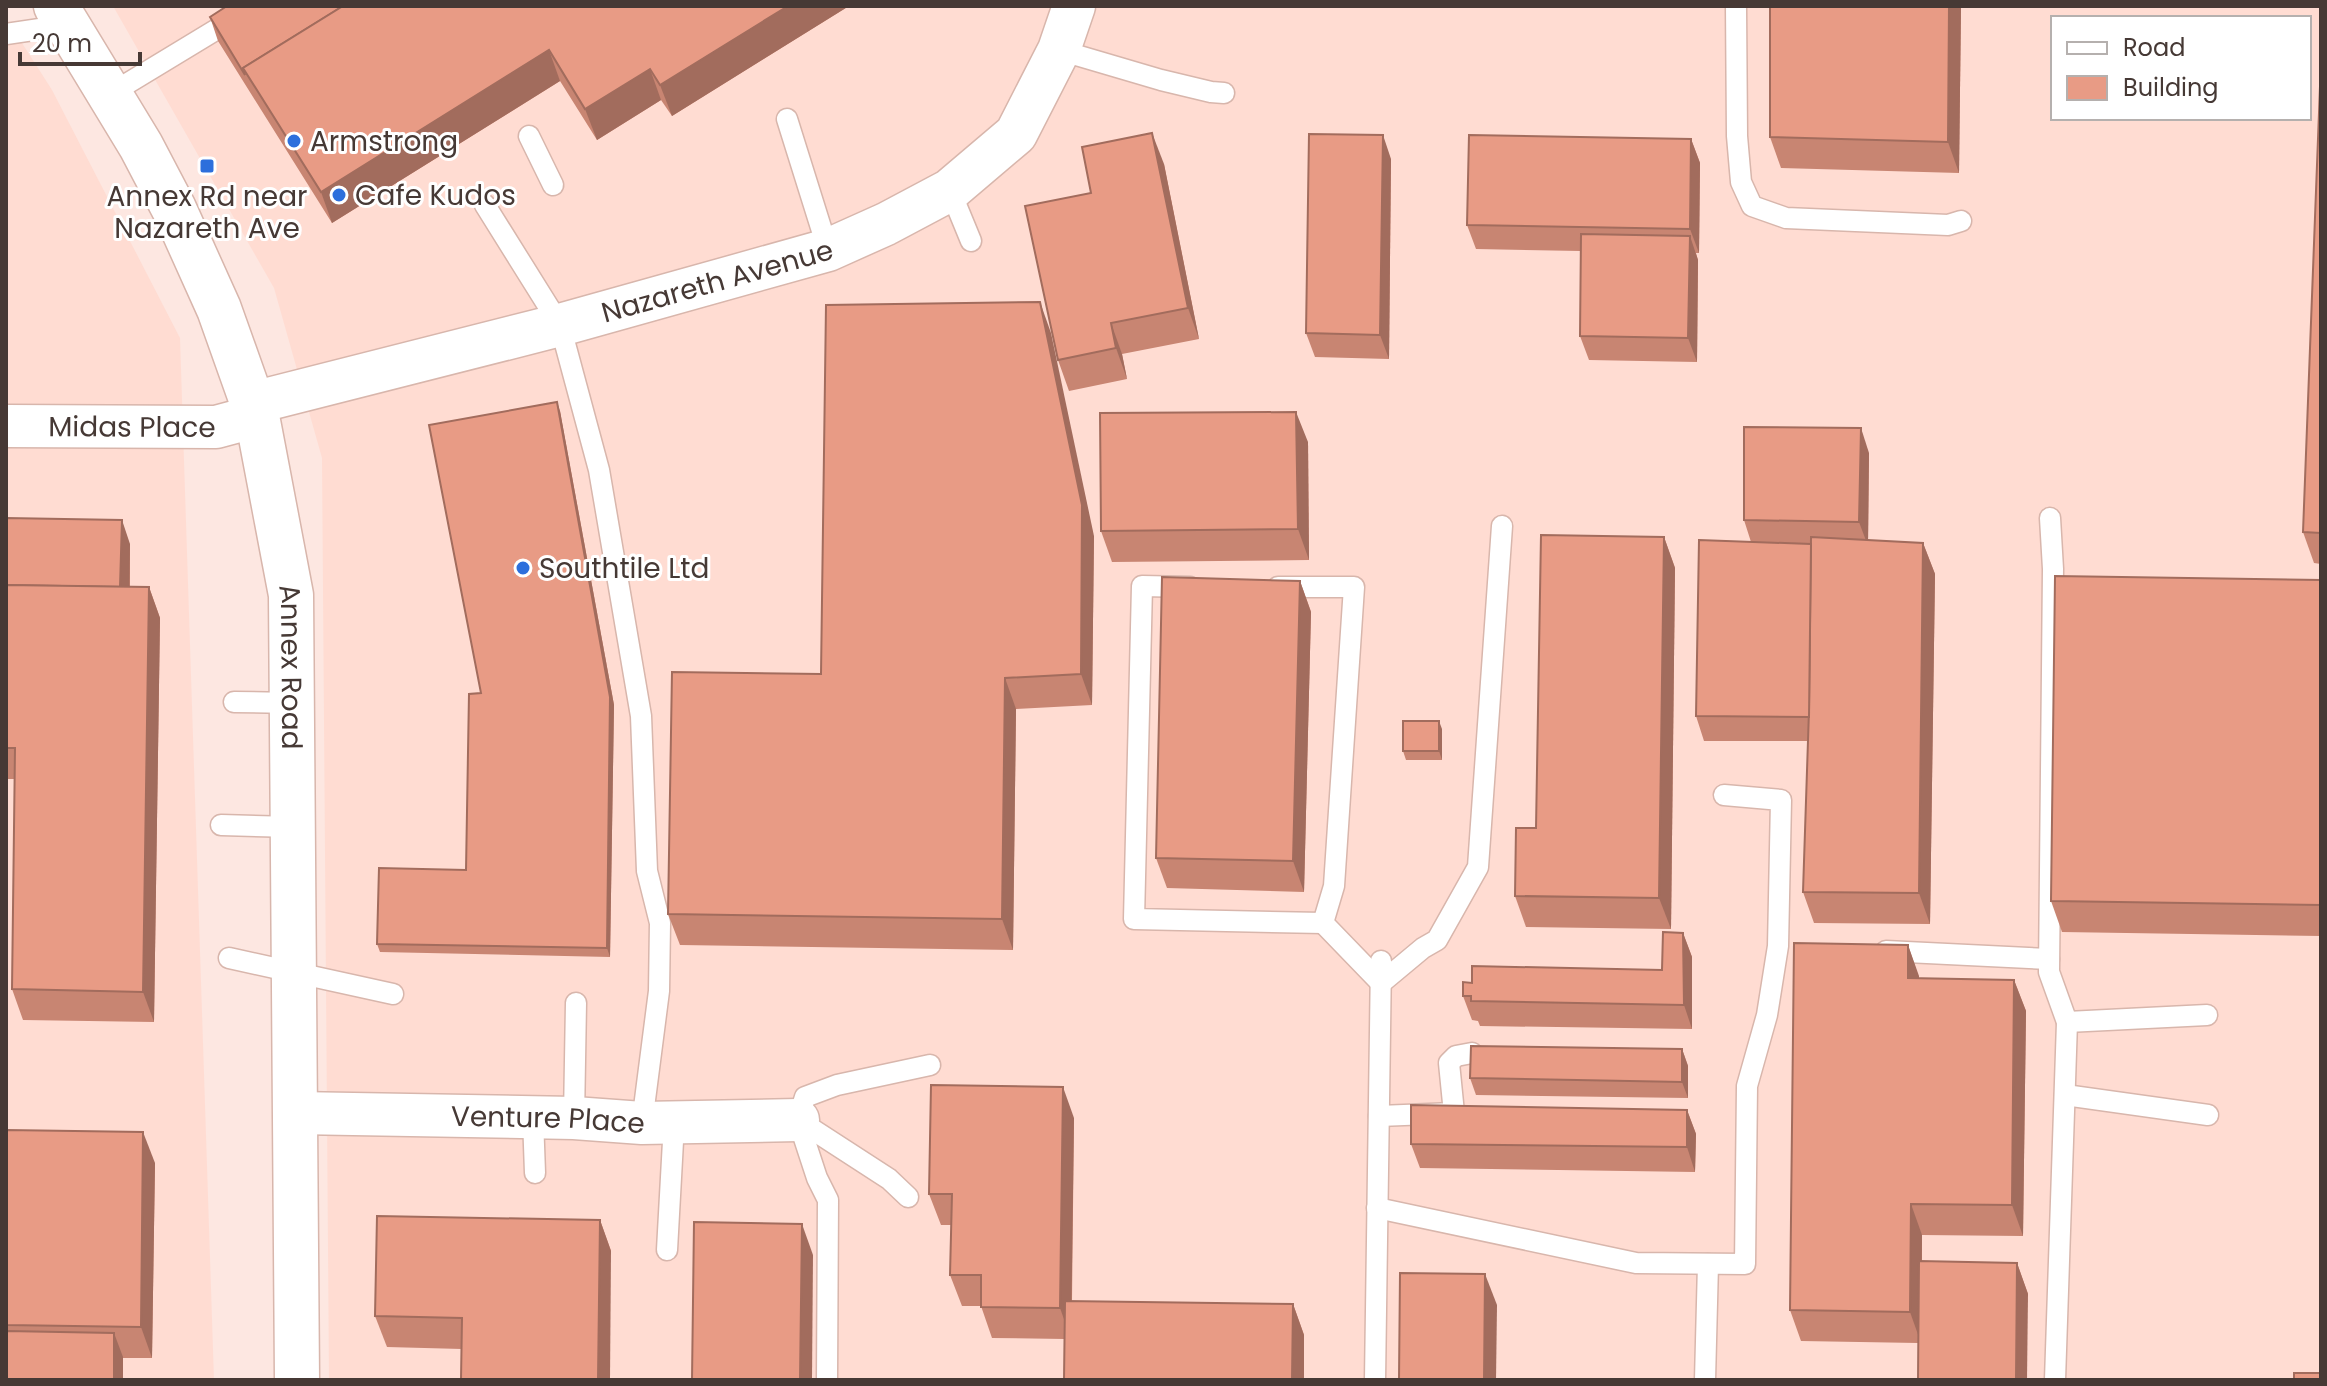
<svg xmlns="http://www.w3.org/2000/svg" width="2327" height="1386" viewBox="0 0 2327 1386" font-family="Poppins,sans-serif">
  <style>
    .built { fill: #ffdcd2; fill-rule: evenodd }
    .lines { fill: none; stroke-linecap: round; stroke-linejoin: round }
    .service-casing { stroke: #d8b6ac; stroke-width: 23 }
    .minor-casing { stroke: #d8b6ac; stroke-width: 45 }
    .tertiary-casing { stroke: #d8b6ac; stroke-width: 47 }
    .service { stroke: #fff; stroke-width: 20 }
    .minor { stroke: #fff; stroke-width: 42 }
    .tertiary { stroke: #fff; stroke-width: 44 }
    .wall { fill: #c88572 }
    .shaded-wall { fill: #a26c5d }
    .building { fill: #e89b85; stroke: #a26c5d; stroke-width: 2 }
    .poi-dot { fill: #2d6fdc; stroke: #fff; stroke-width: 3 }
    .labels { text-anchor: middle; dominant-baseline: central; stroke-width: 6; stroke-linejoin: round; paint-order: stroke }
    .poi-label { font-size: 28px; fill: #463935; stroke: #fff; text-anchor: start }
    .street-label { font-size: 28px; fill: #463935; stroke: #fff }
  </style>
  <rect width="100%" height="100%" fill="#fde7e1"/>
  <g class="built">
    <path d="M113,6H2321V1380H329L322,458L274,288ZM2053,18H2309V118H2053Z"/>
    <polygon points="6,18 52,90 180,338 214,1380 6,1380"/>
  </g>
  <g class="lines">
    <defs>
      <g id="service">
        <polyline points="1736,6 1737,136 1741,182 1752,206 1786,218 1948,225 1961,221"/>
        <polyline points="6,34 67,25"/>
        <polyline points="1059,50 1161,80 1211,92 1224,93"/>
        <polyline points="110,94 237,17"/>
        <polyline points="787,119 828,250"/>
        <polyline points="529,136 553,185"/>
        <polyline points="950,190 971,241"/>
        <polyline points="485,205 560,325 599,470 641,716 647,871 660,923 659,991 642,1123"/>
        <polyline points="2050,518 2053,569 2049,972 2067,1022 2055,1380"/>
        <polyline points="1190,587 1142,586 1134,919 1323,923"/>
        <polyline points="1278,587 1354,587 1334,886 1323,923 1381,983 1423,948 1437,940 1478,867 1502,526"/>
        <polyline points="234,702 293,703"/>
        <polyline points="221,825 293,827"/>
        <polyline points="1886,951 2049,959"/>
        <polyline points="229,958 393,994"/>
        <polyline points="2067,1022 2207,1015"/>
        <polyline points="2065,1095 2208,1115"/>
        <polyline points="1379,1116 1454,1113 1449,1063 1456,1056 1472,1053"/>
        <polyline points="533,1118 535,1173"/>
        <polyline points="574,1118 576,1003"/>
        <polyline points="798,1120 817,1178 828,1200 827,1380"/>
        <polyline points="908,1197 889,1179 798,1120 805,1097 837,1085 930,1065"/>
        <polyline points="1377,1208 1636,1263 1745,1264 1747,1086 1767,1015 1778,946 1781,800 1724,795"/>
        <polyline points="667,1250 674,1123"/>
        <polyline points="1375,1380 1381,961"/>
        <polyline points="1705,1380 1708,1264"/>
      </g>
      <g id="minor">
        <path id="s1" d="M253,403L560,325L828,250L886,224L950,190L1016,134L1059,50L1074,6"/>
        <path id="s2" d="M6,426L216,427L257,416"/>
        <path id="s3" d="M296,1113L574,1118L642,1123L798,1120"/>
      </g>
      <g id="tertiary">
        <path id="s4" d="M56,6L141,146L174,209L219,309L257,416L291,595L297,1380"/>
      </g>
    </defs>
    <use href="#service" class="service-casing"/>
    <use href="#minor" class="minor-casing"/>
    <use href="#tertiary" class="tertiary-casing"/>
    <use href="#service" class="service"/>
    <use href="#minor" class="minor"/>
    <use href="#tertiary" class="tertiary"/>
  </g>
  <g class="wall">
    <polygon points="849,6 672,116 661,100 597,140 560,81 332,223 218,41 210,17"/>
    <polygon points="1961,6 1959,173 1781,168 1770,137"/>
    <polygon points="2321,60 2321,564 2314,563 2303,532"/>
    <polygon points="1691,139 1700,163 1699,253 1696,253 1698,260 1697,362 1589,360 1580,336 1581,251 1476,249 1467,225"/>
    <polygon points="1391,159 1389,359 1315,357 1306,333"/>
    <polygon points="1164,164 1199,339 1122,354 1127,379 1069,391 1058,360 1091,193"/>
    <polygon points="560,411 614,705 610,957 380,952 377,944 466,870 481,693"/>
    <polygon points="1308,442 1309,560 1112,562 1101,531"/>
    <polygon points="1869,453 1868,540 1923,543 1935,574 1930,924 1814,923 1803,892 1808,741 1704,741 1696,716 1751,542 1744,520"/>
    <polygon points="6,518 130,544 130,587 149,587 160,618 154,1022 23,1020 12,989 15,779 6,779"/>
    <polygon points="1094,536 1092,705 1016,709 1013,950 680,945 668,914 821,674"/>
    <polygon points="1664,537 1675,568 1671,929 1526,927 1515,896 1536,828"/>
    <polygon points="2321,580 2321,936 2062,932 2051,901"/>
    <polygon points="1300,581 1311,612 1304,892 1167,888 1156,858"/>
    <polygon points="1442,729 1442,760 1406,760 1403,751"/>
    <polygon points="1683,933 1692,957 1692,1029 1480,1026 1478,1021 1472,1020 1463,996 1472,983 1662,970"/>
    <polygon points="1908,945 1919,978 2014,980 2026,1011 2023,1236 1922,1235 1922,1261 2017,1263 2028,1294 1918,1343 1801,1341 1790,1310"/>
    <polygon points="1682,1049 1688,1066 1688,1098 1476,1095 1470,1078"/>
    <polygon points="1687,1110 1696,1134 1695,1172 1420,1168 1411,1144"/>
    <polygon points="1074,1118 1072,1301 1293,1304 1304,1335 1304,1380 1064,1380 1065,1339 992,1338 981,1306 962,1306 950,1275 951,1225 941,1225 929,1194"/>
    <polygon points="6,1130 155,1163 152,1358 123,1358 123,1380 6,1380"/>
    <polygon points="600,1220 611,1251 462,1349 387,1347 375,1316"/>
  </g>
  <g class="shaded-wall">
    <polygon points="788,6 849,6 672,116 660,85"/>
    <polygon points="1949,6 1961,6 1959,173 1948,142"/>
    <polygon points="549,50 560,81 332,223 321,192"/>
    <polygon points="650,69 661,100 597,140 585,109"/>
    <polygon points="1152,133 1164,164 1199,339 1188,308"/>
    <polygon points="1383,135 1391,159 1389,359 1380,335"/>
    <polygon points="1691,139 1700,163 1699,253 1690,229"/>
    <polygon points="1690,236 1698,260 1697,362 1688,338"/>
    <polygon points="1040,302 1051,333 1094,536 1092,705 1081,674"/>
    <polygon points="1111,323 1122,354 1127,379 1116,348"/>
    <polygon points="557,402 560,411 614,705 610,957 607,948"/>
    <polygon points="1296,412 1308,442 1309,560 1298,529"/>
    <polygon points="1861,428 1869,453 1868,546 1859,522"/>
    <polygon points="122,520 130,544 129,618 120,594"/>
    <polygon points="1664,537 1675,568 1671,929 1659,898"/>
    <polygon points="1923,543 1935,574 1930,924 1919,893"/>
    <polygon points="1300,581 1311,612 1304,892 1293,861"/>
    <polygon points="149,587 160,618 154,1022 143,992"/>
    <polygon points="1005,678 1016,709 1013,950 1002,919"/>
    <polygon points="1439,721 1442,729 1442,760 1439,751"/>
    <polygon points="1683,933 1692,957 1692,1029 1684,1005"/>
    <polygon points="1908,945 1919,976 1919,1009 1908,978"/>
    <polygon points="2014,980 2026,1011 2023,1236 2012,1205"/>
    <polygon points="1682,1049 1688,1066 1688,1098 1682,1082"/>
    <polygon points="1063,1087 1074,1118 1071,1339 1060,1308"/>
    <polygon points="1687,1110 1696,1134 1695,1172 1687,1147"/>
    <polygon points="143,1132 155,1163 152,1358 141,1327"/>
    <polygon points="1911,1204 1922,1235 1921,1343 1910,1312"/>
    <polygon points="600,1220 611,1251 610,1380 598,1380"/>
    <polygon points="802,1224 813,1255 812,1380 800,1380"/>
    <polygon points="2017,1263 2028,1294 2027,1380 2016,1380"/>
    <polygon points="1485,1274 1497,1305 1496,1380 1484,1380"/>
    <polygon points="1293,1304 1304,1335 1304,1380 1292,1380"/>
    <polygon points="114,1333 123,1357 123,1380 114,1380"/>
  </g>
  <g class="building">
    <polygon points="227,6 343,6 243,68 245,75 210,17"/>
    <polygon points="343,6 788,6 660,85 650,69 585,109 549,50 321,192 243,68"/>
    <polygon points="1770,6 1949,6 1948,142 1770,137"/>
    <polygon points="2321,60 2321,533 2303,532"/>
    <polygon points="1152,133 1188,308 1111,323 1116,348 1058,360 1025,206 1091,193 1082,147"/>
    <polygon points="1309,134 1383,135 1380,335 1306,333"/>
    <polygon points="1469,135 1691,139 1690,229 1467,225"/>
    <polygon points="1581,234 1690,236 1688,338 1580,336"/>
    <polygon points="1040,302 1082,505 1081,674 1005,678 1002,919 668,914 672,672 821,674 826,305"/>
    <polygon points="557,402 610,697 607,948 377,944 379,868 466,870 469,694 481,693 429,425"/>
    <polygon points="1296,412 1298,529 1101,531 1100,413"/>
    <polygon points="1744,427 1861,428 1859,522 1744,520"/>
    <polygon points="6,518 122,520 120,587 6,585"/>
    <polygon points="1541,535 1664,537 1659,898 1515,896 1516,828 1536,828"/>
    <polygon points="1811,537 1923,543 1919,893 1803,892 1809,710"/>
    <polygon points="1699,540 1811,544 1809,717 1696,716"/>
    <polygon points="2055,576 2321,580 2321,905 2051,901"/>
    <polygon points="1162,577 1300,581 1293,861 1156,858"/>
    <polygon points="6,585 149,587 143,992 12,989 15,748 6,748"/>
    <rect x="1403" y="721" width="36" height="30"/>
    <polygon points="1663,932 1683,933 1684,1005 1471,1001 1471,996 1463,996 1463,982 1472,983 1472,966 1662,970"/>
    <polygon points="1794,943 1908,945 1908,978 2014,980 2012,1205 1911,1204 1910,1312 1790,1310"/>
    <polygon points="1471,1046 1682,1049 1682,1082 1470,1078"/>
    <polygon points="931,1085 1063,1087 1060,1308 981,1307 981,1275 950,1275 952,1194 929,1194"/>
    <polygon points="1411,1105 1687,1110 1687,1147 1411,1144"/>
    <polygon points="6,1130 143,1132 141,1327 6,1325"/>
    <polygon points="377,1216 600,1220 598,1380 461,1380 462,1318 375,1316"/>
    <polygon points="694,1222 802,1224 800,1380 692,1380"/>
    <polygon points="1919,1261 2017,1263 2016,1380 1918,1380"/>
    <polygon points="1400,1273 1485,1274 1484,1380 1399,1380"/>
    <polygon points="1065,1301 1293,1304 1292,1380 1064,1380"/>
    <polygon points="6,1331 114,1333 114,1380 6,1380"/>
    <rect x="2294" y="1373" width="27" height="7"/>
  </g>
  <g class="poi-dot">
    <circle cx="294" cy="141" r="8"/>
    <rect x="199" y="158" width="16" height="16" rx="4"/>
    <circle cx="339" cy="195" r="8"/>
    <circle cx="523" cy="568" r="8"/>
  </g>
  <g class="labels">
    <g class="poi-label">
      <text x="310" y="141">Armstrong</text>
      <text x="355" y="195">Cafe Kudos</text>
      <text x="207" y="196" text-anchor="middle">Annex Rd near<tspan x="207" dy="32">Nazareth Ave</tspan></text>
      <text x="539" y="568">Southtile Ltd</text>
    </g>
    <g class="street-label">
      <text stroke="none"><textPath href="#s1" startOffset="480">Nazareth Avenue</textPath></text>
      <text stroke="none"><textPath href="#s2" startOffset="126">Midas Place</textPath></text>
      <text stroke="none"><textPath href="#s4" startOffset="712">Annex Road</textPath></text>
      <text stroke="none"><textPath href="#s3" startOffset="252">Venture Place</textPath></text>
    </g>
  </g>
  <rect width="2327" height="1386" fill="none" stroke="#463935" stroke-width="16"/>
  <rect x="2051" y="16" width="260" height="104" fill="#ffffff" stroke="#b5b0ae" stroke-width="2"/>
  <rect x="2067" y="42" width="40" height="12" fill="#ffffff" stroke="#b5b0ae" stroke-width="2"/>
  <text x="2123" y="56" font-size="24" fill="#463935">Road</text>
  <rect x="2067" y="76" width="40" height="24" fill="#e89b85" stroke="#b5b0ae" stroke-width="2"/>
  <text x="2123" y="96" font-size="24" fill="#463935">Building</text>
  <path d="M20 52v12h120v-12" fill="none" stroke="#463935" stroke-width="4"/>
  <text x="32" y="52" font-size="24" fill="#463935" stroke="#ffffff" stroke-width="6" paint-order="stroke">20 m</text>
</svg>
